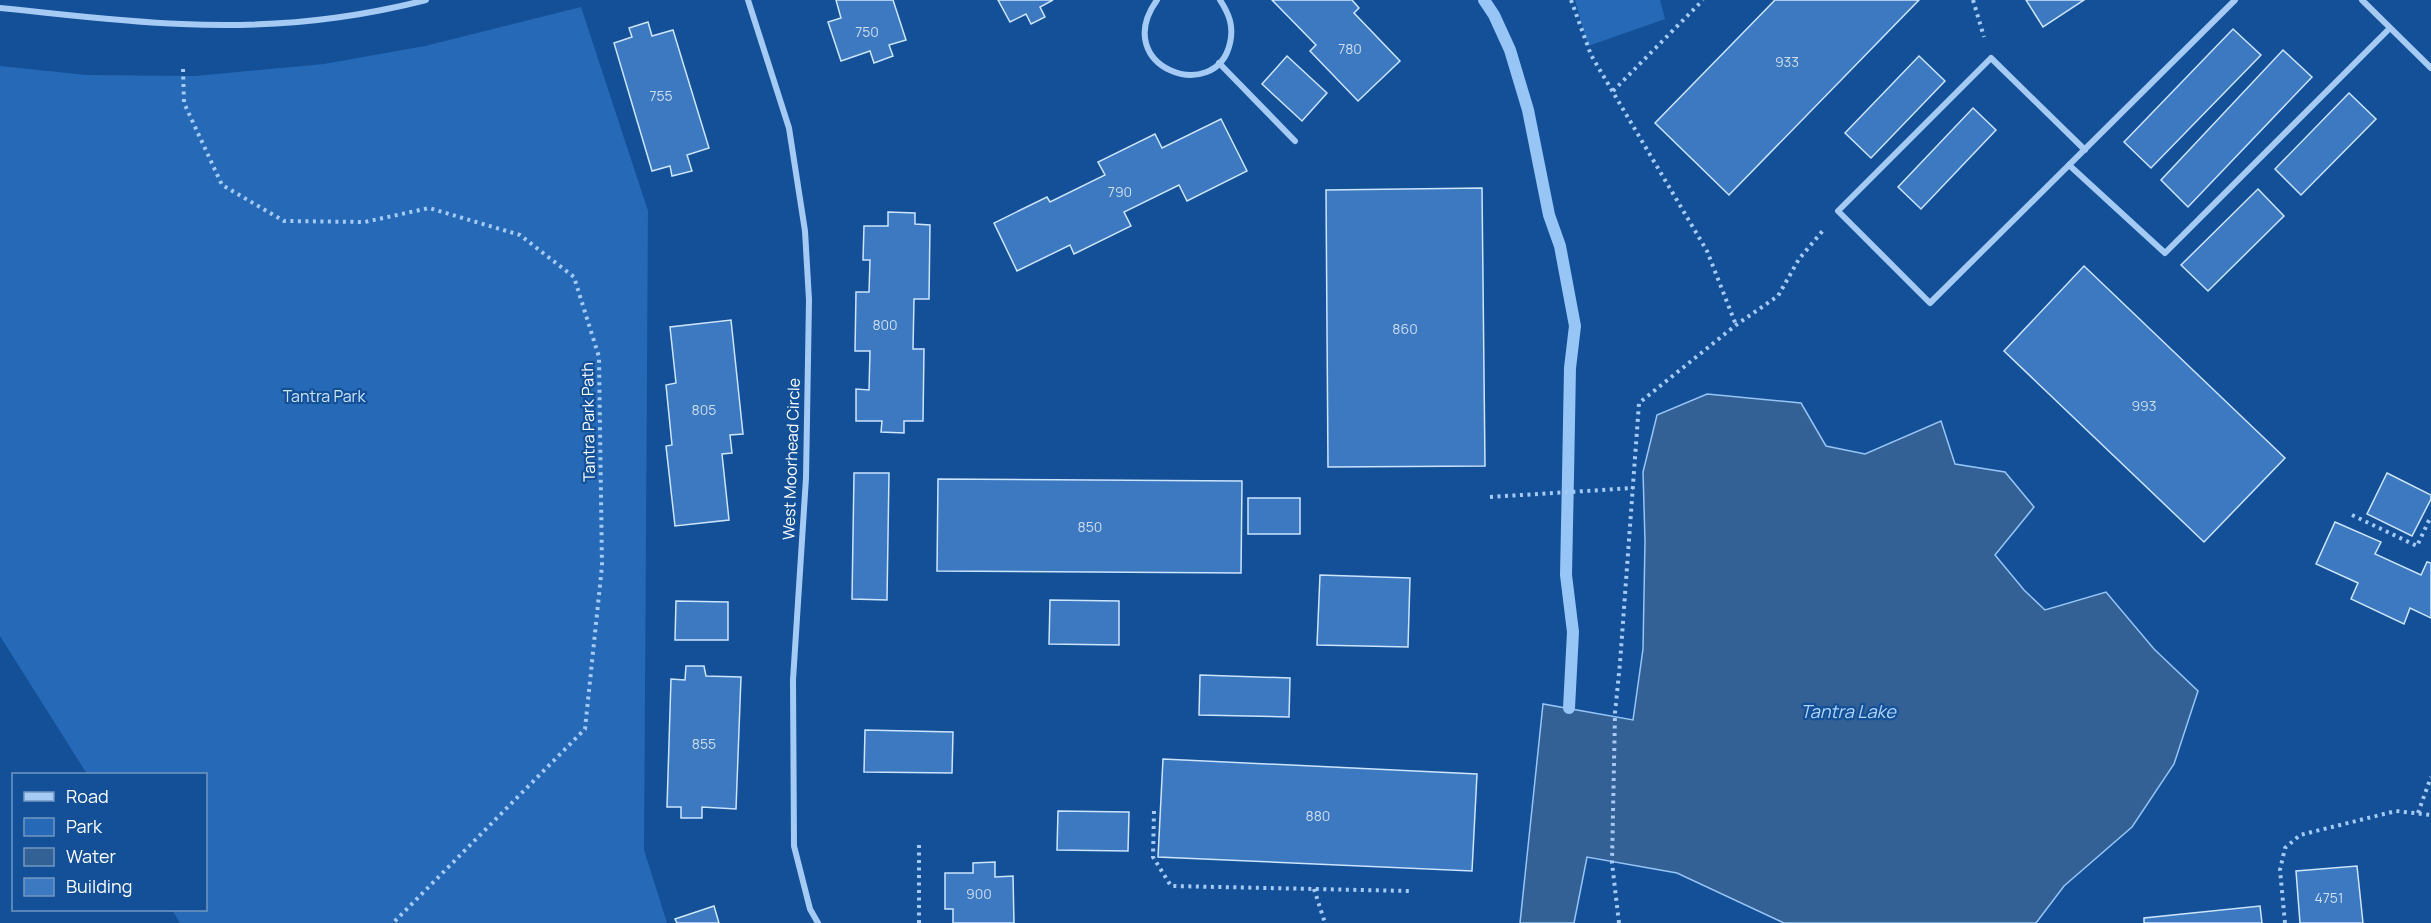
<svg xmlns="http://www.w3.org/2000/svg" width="2431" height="923" viewBox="0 0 2431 923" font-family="Manrope,sans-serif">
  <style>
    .green { fill: #266ab7 }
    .water { fill: #336095; stroke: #97c5f6; stroke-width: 1.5 }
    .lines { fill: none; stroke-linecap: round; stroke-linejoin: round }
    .stream { stroke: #97c5f6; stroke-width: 12 }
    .building { fill: #3c79c1; stroke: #cde4fd; stroke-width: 1.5 }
    .path { stroke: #a5caf3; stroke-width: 4; stroke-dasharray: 3 4.5; stroke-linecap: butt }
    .street { stroke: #a5caf3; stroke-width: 6 }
    .labels { text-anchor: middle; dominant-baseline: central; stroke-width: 4.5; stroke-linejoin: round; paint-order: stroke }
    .number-label { font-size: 14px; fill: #cedef0 }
    .park-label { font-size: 16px; fill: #cde4fd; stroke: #135098 }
    .street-label { font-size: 16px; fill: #fff; stroke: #135098 }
    .water-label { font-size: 18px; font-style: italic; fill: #b1d4fa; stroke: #135098 }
  </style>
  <rect width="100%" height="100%" fill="#135098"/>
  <g class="green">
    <polygon points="1575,0 1660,0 1665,19 1588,46"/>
    <polygon points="581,7 648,211 644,850 667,923 180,923 172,910 206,910 206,774 87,774 0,636 0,66 86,75 195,76 324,64 425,46"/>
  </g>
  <polygon class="water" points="1707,394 1801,403 1826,446 1865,454 1941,421 1955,464 2005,472 2034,507 1995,555 2024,590 2045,610 2106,592 2154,649 2198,691 2174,764 2132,827 2064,886 2036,923 1784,923 1677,873 1587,857 1574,923 1520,923 1543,704 1633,720 1643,649 1645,541 1643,472 1657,415"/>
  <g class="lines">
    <polyline class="stream" points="1484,0 1494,15 1510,50 1528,110 1549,215 1560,246 1575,326 1570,368 1568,476 1566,575 1573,632 1569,708"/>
  </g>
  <g class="building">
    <polygon points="836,0 893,0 906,40 889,45 893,56 874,63 870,51 841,61 828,22 841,18"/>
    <polygon points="998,0 1053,0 1040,7 1045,17 1031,24 1026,14 1010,22"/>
    <polygon points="1272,0 1352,0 1359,8 1354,13 1400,61 1358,101 1310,51 1316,45"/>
    <polygon points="1775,0 1919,0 1729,195 1655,123"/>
    <polygon points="2026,0 2084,0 2043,27"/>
    <polygon points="648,22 652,36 673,30 709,148 687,155 692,171 672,176 670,166 652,171 614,43 632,37 629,28"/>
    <polygon points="2233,29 2261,55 2151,168 2124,142"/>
    <polygon points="2283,50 2312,77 2188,207 2161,180"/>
    <polygon points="1287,56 1327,93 1302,121 1262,84"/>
    <polygon points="1919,56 1945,81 1871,158 1845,133"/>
    <polygon points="2349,93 2376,119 2301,195 2275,169"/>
    <polygon points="1973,108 1996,130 1921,209 1898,187"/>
    <polygon points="1221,119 1247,171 1187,201 1179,185 1124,212 1131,226 1074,254 1070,245 1017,271 994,223 1047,197 1050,202 1105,175 1098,162 1155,134 1162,148"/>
    <polygon points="1482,188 1485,466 1328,467 1326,190"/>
    <polygon points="2258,189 2284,216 2208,291 2181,265"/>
    <polygon points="888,212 915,213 915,224 930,225 929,299 914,299 913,349 924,349 923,421 904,421 904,433 881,432 882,421 856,421 856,389 869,390 870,351 855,351 856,292 869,292 870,260 863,260 864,226 888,226"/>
    <polygon points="2084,266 2285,458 2204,542 2004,351"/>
    <polygon points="731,320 743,434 730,435 732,453 722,454 729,520 675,526 666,446 672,445 666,385 676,383 670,327"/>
    <polygon points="854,473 889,473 887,600 852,599"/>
    <polygon points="2387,473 2431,495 2431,499 2412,536 2367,514"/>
    <polygon points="938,479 1242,481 1241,573 937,571"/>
    <rect x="1248" y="498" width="52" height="36"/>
    <polygon points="2335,522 2381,542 2375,554 2421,575 2427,562 2431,563 2431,618 2410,608 2404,624 2351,599 2358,583 2316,564"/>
    <polygon points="1320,575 1410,578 1408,647 1317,645"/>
    <polygon points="1050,600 1119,601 1119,645 1049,644"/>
    <polygon points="676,601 728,602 728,640 675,640"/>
    <polygon points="686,666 704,666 706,676 741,677 736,809 702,807 702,818 681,818 681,807 667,807 671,679 685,680"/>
    <polygon points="1200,675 1290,678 1289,717 1199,715"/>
    <polygon points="865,730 953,732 952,773 864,772"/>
    <polygon points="1163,759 1477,774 1472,871 1158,857"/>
    <polygon points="1058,811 1129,812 1128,851 1057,850"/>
    <polygon points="995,862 995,877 1013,876 1014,923 953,923 953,909 945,909 945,873 973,873 973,863"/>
    <polygon points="2357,866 2363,923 2300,923 2296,871"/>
    <polygon points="714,906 719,923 677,923 675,919"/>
    <polygon points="2260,906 2262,923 2144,923 2144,918"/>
  </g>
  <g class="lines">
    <g class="path">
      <polyline points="1571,0 1591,55 1707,251 1736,325"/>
      <polyline points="1973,0 1984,37"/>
      <polyline points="183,69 184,103 222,185 284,221 365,222 429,208 520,235 574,277 599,357 602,566 585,729 393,923"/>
      <polyline points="1613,91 1703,0"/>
      <polyline points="1490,497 1633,488"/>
      <polyline points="2352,515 2417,546 2431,516"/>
      <polyline points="1154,811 1153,857 1171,886 1410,891"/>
      <polyline points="2418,813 2431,777"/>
      <polyline points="1314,889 1325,923"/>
      <polyline points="919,923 919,844"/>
      <polyline points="1619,923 1612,863 1615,713 1620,663 1639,403 1736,325 1778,296 1799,259 1825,228"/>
      <polyline points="2285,923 2280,870 2285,848 2300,835 2396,811 2431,815"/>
    </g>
    <g class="street">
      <polyline points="748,0 789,128 805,231 809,300 806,478 793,680 794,846 810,909 818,923"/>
      <path d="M1157,0C1109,67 1216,106 1230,43C1234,26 1229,14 1220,0"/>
      <polyline points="2362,0 2431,68"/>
      <path d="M0,8C60,14 121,22 182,24C263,28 348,20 426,0"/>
      <polyline points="1219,63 1295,141"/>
      <polyline points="2085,150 1991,58 1838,211 1930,303 2235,0"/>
      <polyline points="2069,165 2165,253 2390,28"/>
    </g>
  </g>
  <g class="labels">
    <g class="number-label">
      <text x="867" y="31">750</text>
      <text x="1350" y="48">780</text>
      <text x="1787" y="61">933</text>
      <text x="661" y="95">755</text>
      <text x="1120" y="191">790</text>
      <text x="885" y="324">800</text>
      <text x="1405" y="328">860</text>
      <text x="2144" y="405">993</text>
      <text x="704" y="409">805</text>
      <text x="1090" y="526">850</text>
      <text x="704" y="743">855</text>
      <text x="1318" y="815">880</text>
      <text x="979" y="893">900</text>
      <text x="2329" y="897">4751</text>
    </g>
    <g class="park-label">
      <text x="324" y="396">Tantra Park</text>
    </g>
    <g class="street-label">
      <text transform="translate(588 422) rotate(-91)">Tantra Park Path</text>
      <text transform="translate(791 459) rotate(-88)">West Moorhead Circle</text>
    </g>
    <g class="water-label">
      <text x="1848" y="711">Tantra Lake</text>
    </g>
  </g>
  <rect x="12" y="773" width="195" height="138" fill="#135098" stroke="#7196c1" stroke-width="1.5"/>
  <rect x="24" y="792" width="30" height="9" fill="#a5caf3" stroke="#7196c1" stroke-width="1.5"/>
  <text x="66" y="803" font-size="18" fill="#ffffff">Road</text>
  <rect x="24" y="818" width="30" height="18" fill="#266ab7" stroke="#7196c1" stroke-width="1.5"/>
  <text x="66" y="833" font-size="18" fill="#ffffff">Park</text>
  <rect x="24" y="848" width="30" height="18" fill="#336095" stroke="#7196c1" stroke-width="1.5"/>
  <text x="66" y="863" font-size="18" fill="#ffffff">Water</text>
  <rect x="24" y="878" width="30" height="18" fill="#3c79c1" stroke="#7196c1" stroke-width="1.5"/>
  <text x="66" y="893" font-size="18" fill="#ffffff">Building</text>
</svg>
